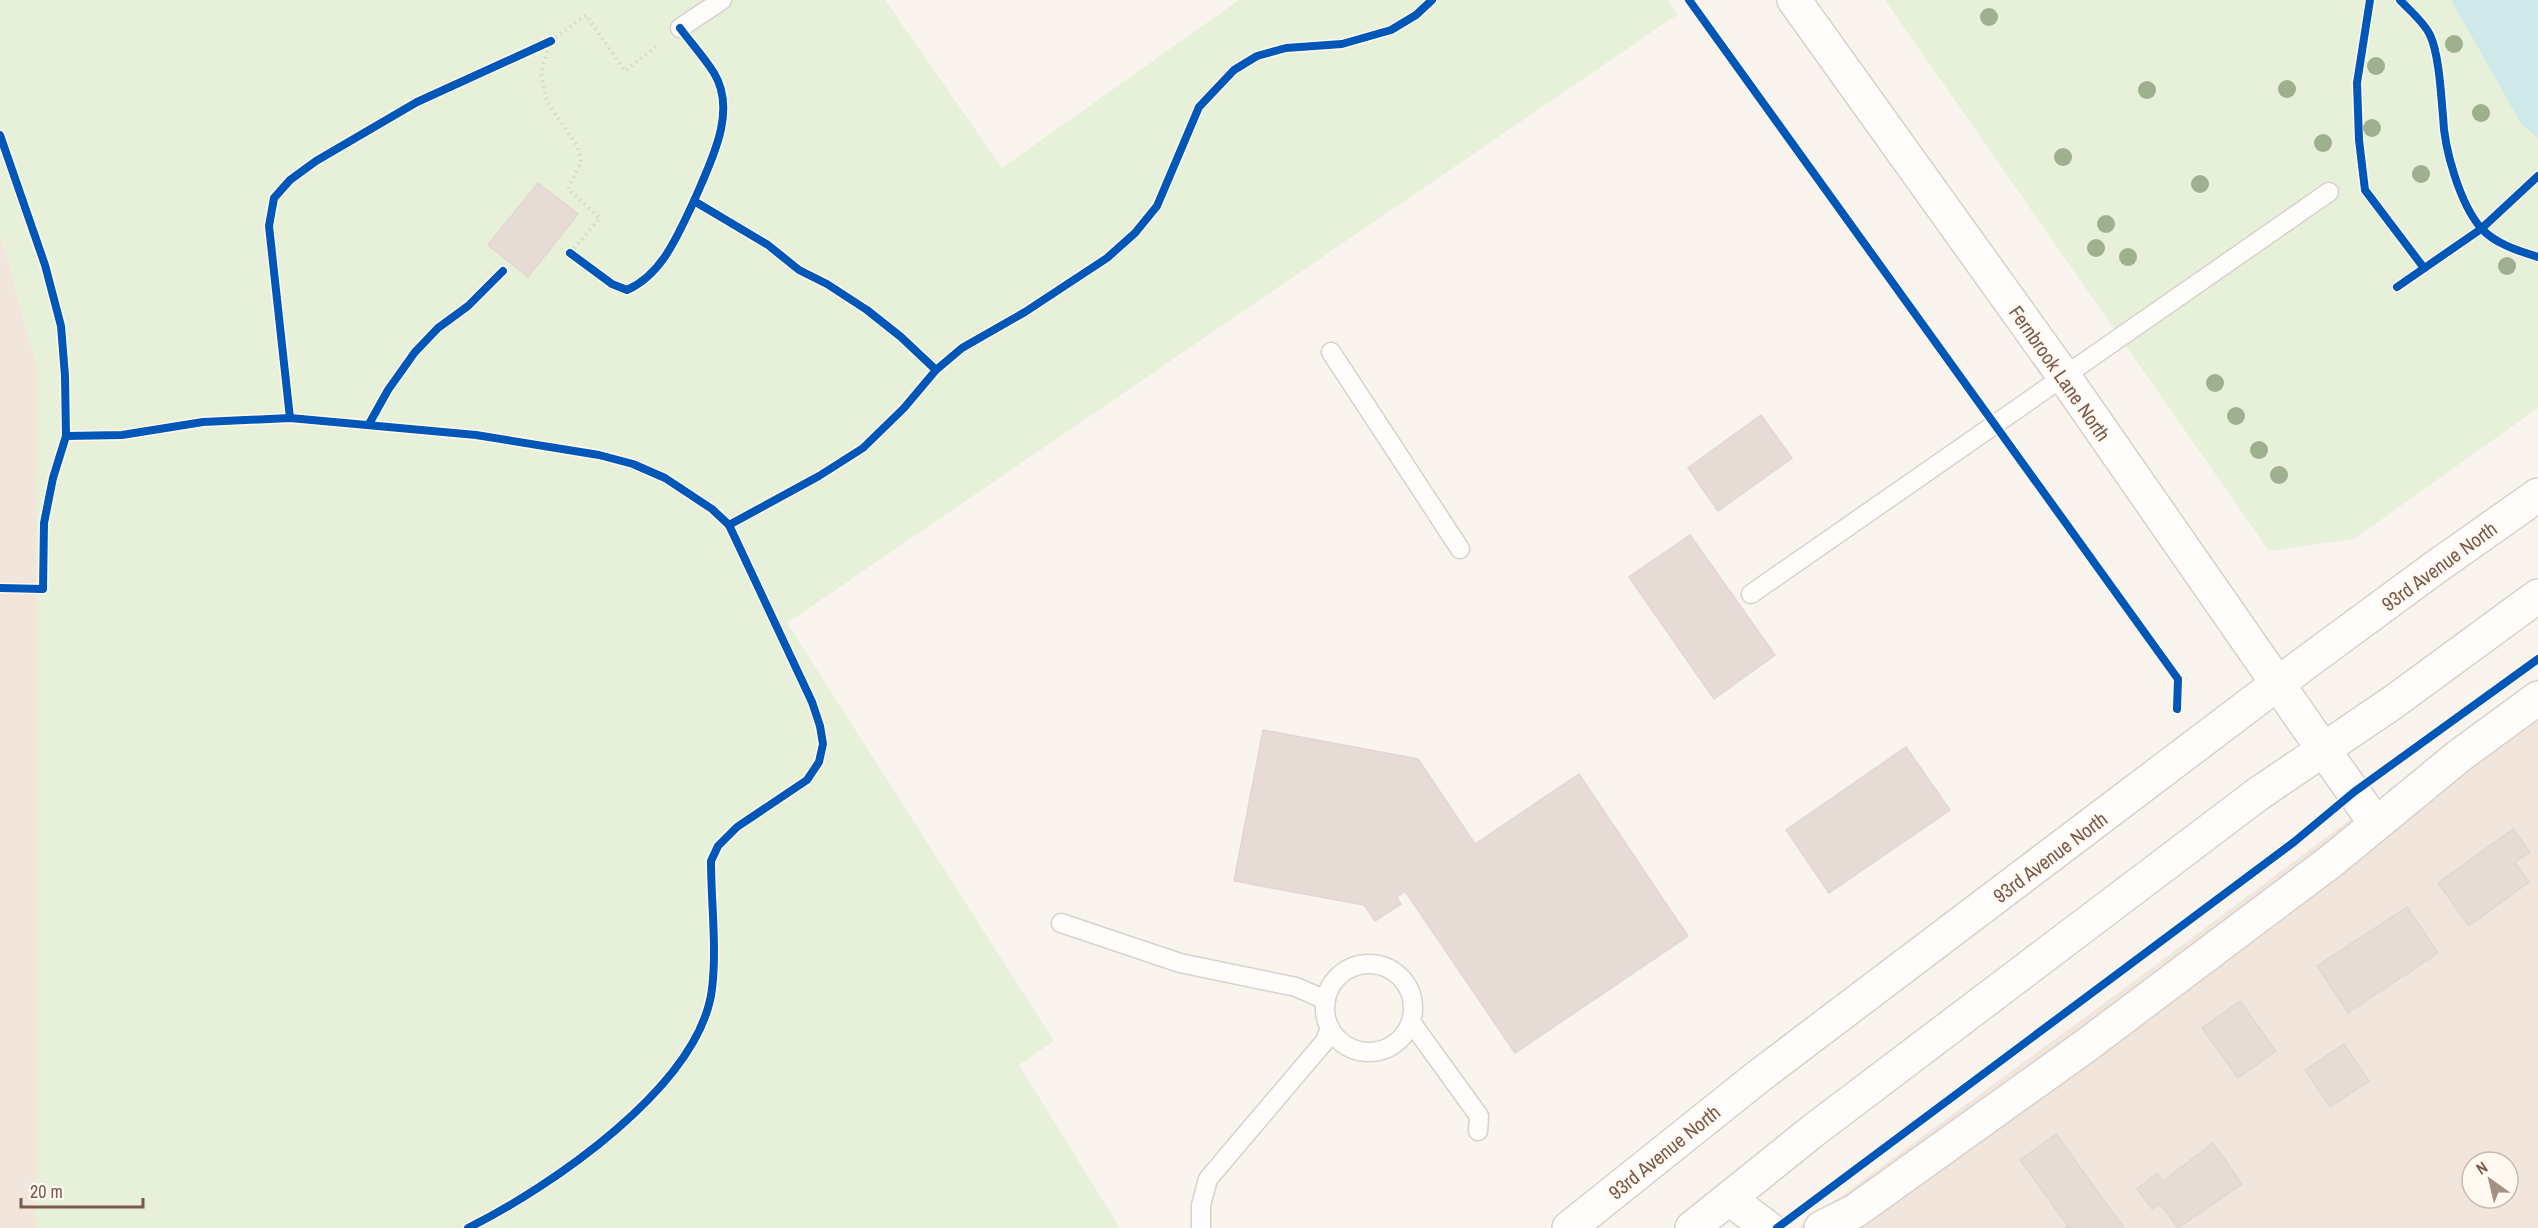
<svg xmlns="http://www.w3.org/2000/svg" width="2538" height="1228" viewBox="0 0 2538 1228" font-family="'Archivo Narrow',sans-serif">
  <style>
    .residential { fill: #f2e6dc; fill-rule: evenodd }
    .green { fill: #e7f0d9 }
    .water { fill: #cfe9ea }
    .building { fill: #e6dcd5; stroke: #e2d7d0; stroke-width: 1.5 }
    .lines { fill: none; stroke-linecap: round; stroke-linejoin: round }
    .lane-casing { stroke: #d8d1cc; stroke-width: 21 }
    .street-casing { stroke: #d8d1cc; stroke-width: 36 }
    .secondary-casing { stroke: #d9d0ca; stroke-width: 36 }
    .path { stroke: #dbd3ce; stroke-width: 4; stroke-dasharray: 1.5 4.5; stroke-linecap: butt }
    .lane { stroke: #fefdfc; stroke-width: 18 }
    .street { stroke: #fefdfc; stroke-width: 33 }
    .secondary { stroke: #fefdfc; stroke-width: 33 }
    .cycleway-casing { stroke: #fff9f1; stroke-width: 11 }
    .cycleway { stroke: #0057b8; stroke-width: 8 }
    .tree { fill: #9eb08f }
    .labels { text-anchor: middle; dominant-baseline: central; stroke-width: 5; stroke-linejoin: round; paint-order: stroke }
    .street-label { font-size: 20px; fill: #795a4c; stroke: #fff9f1 }
  </style>
  <rect width="100%" height="100%" fill="#f9f4ee"/>
  <g class="residential">
    <polygon points="0,232 36,363 36,1228 0,1228"/>
    <path d="M2538,679V1228H1798L2145,973ZM2472,1162H2508V1198H2472Z"/>
  </g>
  <g class="green">
    <polygon points="0,0 885,0 1002,168 1239,0 1668,0 1678,14 787,623 1054,1041 1019,1065 1120,1228 36,1228 36,363 0,232"/>
    <polygon points="1885,0 2451,0 2520,122 2538,139 2538,408 2354,539 2269,551"/>
  </g>
  <polygon class="water" points="2451,0 2538,0 2538,139 2520,122"/>
  <g class="building">
    <polygon points="538,183 578,214 528,277 488,245"/>
    <polygon points="1761,415 1792,458 1718,511 1688,468"/>
    <polygon points="1690,535 1775,655 1714,699 1629,577"/>
    <polygon points="1263,730 1418,759 1475,844 1579,774 1688,936 1515,1053 1405,891 1397,897 1401,904 1375,921 1364,905 1234,881"/>
    <polygon points="1906,747 1950,810 1829,893 1786,830"/>
    <polygon points="2513,829 2530,852 2515,862 2529,882 2469,926 2438,883"/>
    <polygon points="2407,907 2438,953 2348,1013 2317,966"/>
    <polygon points="2240,1001 2276,1051 2238,1078 2202,1028"/>
    <polygon points="2344,1044 2369,1081 2330,1107 2305,1070"/>
    <polygon points="2056,1134 2124,1228 2065,1228 2068,1226 2020,1160"/>
    <polygon points="2213,1143 2242,1184 2178,1228 2160,1204 2152,1209 2137,1189 2157,1173 2163,1181"/>
  </g>
  <g class="lines">
    <defs>
      <g id="lane">
        <polyline points="680,28 722,0"/>
        <polyline points="1331,352 1460,549"/>
        <polyline points="1751,594 2329,192"/>
        <polyline points="1061,923 1180,963 1296,987 1326,1000"/>
        <circle cx="1369" cy="1008" r="44"/>
        <polyline points="1411,1022 1479,1116 1478,1131"/>
        <polyline points="1201,1228 1201,1205 1208,1179 1325,1041 1330,1028"/>
      </g>
      <g id="street">
        <polyline points="2323,749 2376,824"/>
        <polyline points="1730,1199 1768,1228"/>
        <polyline points="1821,1228 1855,1211 2084,1047 2330,862 2459,756 2538,698"/>
      </g>
      <g id="secondary">
        <polyline points="1794,0 2063,375 2323,749"/>
        <polyline points="1569,1228 1759,1076 2277,684 2433,569 2538,495"/>
        <polyline points="1692,1228 1814,1130 2258,794 2392,703 2538,596"/>
      </g>
    </defs>
    <use href="#lane" class="lane-casing"/>
    <use href="#street" class="street-casing"/>
    <use href="#secondary" class="secondary-casing"/>
    <polyline class="path" points="570,253 600,218 568,189 581,162 578,147 547,102 541,73 551,41 586,15 625,71 658,45"/>
    <use href="#lane" class="lane"/>
    <use href="#street" class="street"/>
    <use href="#secondary" class="secondary"/>
    <defs>
      <g id="cycleway">
        <polyline points="1689,0 2178,679 2177,709"/>
        <polyline points="2370,0 2357,83 2359,140 2365,190 2424,268"/>
        <path d="M2400,0C2409,10 2424,22 2430,35C2439,54 2441,94 2443,116C2444,149 2460,204 2481,228C2495,244 2519,251 2538,257"/>
        <path d="M680,28C691,43 704,57 714,73C738,112 710,163 694,201L768,245L799,270L827,284L867,310L901,337L936,370"/>
        <polyline points="0,135 45,265 61,326 65,376 66,436 53,478 44,523 43,589 0,588"/>
        <path d="M570,253L612,284L627,290C663,274 678,234 694,201"/>
        <polyline points="2397,287 2481,229 2538,176"/>
        <polyline points="290,418 269,226 274,198 290,180 316,161 417,102 551,41"/>
        <polyline points="369,424 388,390 415,352 438,328 468,306 503,271"/>
        <polyline points="66,436 122,435 203,422 290,418 476,435 599,455 633,464 665,478 712,509 729,525 819,476 863,448 904,408 936,370 962,348 1025,312 1107,258 1135,233 1157,206 1199,107 1234,70 1257,56 1286,48 1342,44 1391,30 1416,15 1432,0"/>
        <path d="M468,1228C549,1188 700,1086 712,989C717,947 711,902 711,861L718,846L737,827L807,780L819,762L823,744L820,726L812,702L729,525"/>
        <polyline points="1777,1228 2294,842 2354,792 2538,659"/>
      </g>
    </defs>
    <use href="#cycleway" class="cycleway-casing"/>
    <use href="#cycleway" class="cycleway"/>
  </g>
  <g class="tree">
    <circle cx="1989" cy="17" r="9"/>
    <circle cx="2454" cy="44" r="9"/>
    <circle cx="2376" cy="66" r="9"/>
    <circle cx="2287" cy="89" r="9"/>
    <circle cx="2147" cy="90" r="9"/>
    <circle cx="2481" cy="113" r="9"/>
    <circle cx="2372" cy="128" r="9"/>
    <circle cx="2323" cy="143" r="9"/>
    <circle cx="2063" cy="157" r="9"/>
    <circle cx="2421" cy="174" r="9"/>
    <circle cx="2200" cy="184" r="9"/>
    <circle cx="2106" cy="224" r="9"/>
    <circle cx="2096" cy="248" r="9"/>
    <circle cx="2128" cy="257" r="9"/>
    <circle cx="2507" cy="266" r="9"/>
    <circle cx="2215" cy="383" r="9"/>
    <circle cx="2236" cy="416" r="9"/>
    <circle cx="2259" cy="450" r="9"/>
    <circle cx="2279" cy="475" r="9"/>
  </g>
  <g class="labels">
    <g class="street-label">
      <text transform="translate(2060 373) rotate(55)">Fernbrook Lane North</text>
      <text transform="translate(2439 566) rotate(-36)">93rd Avenue North</text>
      <text transform="translate(2050 857) rotate(-37)">93rd Avenue North</text>
      <text transform="translate(1664 1152) rotate(-39)">93rd Avenue North</text>
    </g>
  </g>
  <g transform="translate(2490 1180) rotate(326)"><circle r="28" fill="#fff9f1" stroke="#c9b9af" stroke-width="1.5"/>
  <path d="M0-4.5L10 22L0 15L-10 22Z" fill="#a69085"/>
  <text y="-9" font-size="16" font-weight="bold" text-anchor="middle" fill="#795a4c">N</text>
  </g>
  <path d="M21 1198v9h122v-9" fill="none" stroke="#795a4c" stroke-width="3"/>
  <text x="30" y="1198" font-size="18" fill="#795a4c" stroke="#fff9f1" stroke-width="4.5" paint-order="stroke">20 m</text>
</svg>
